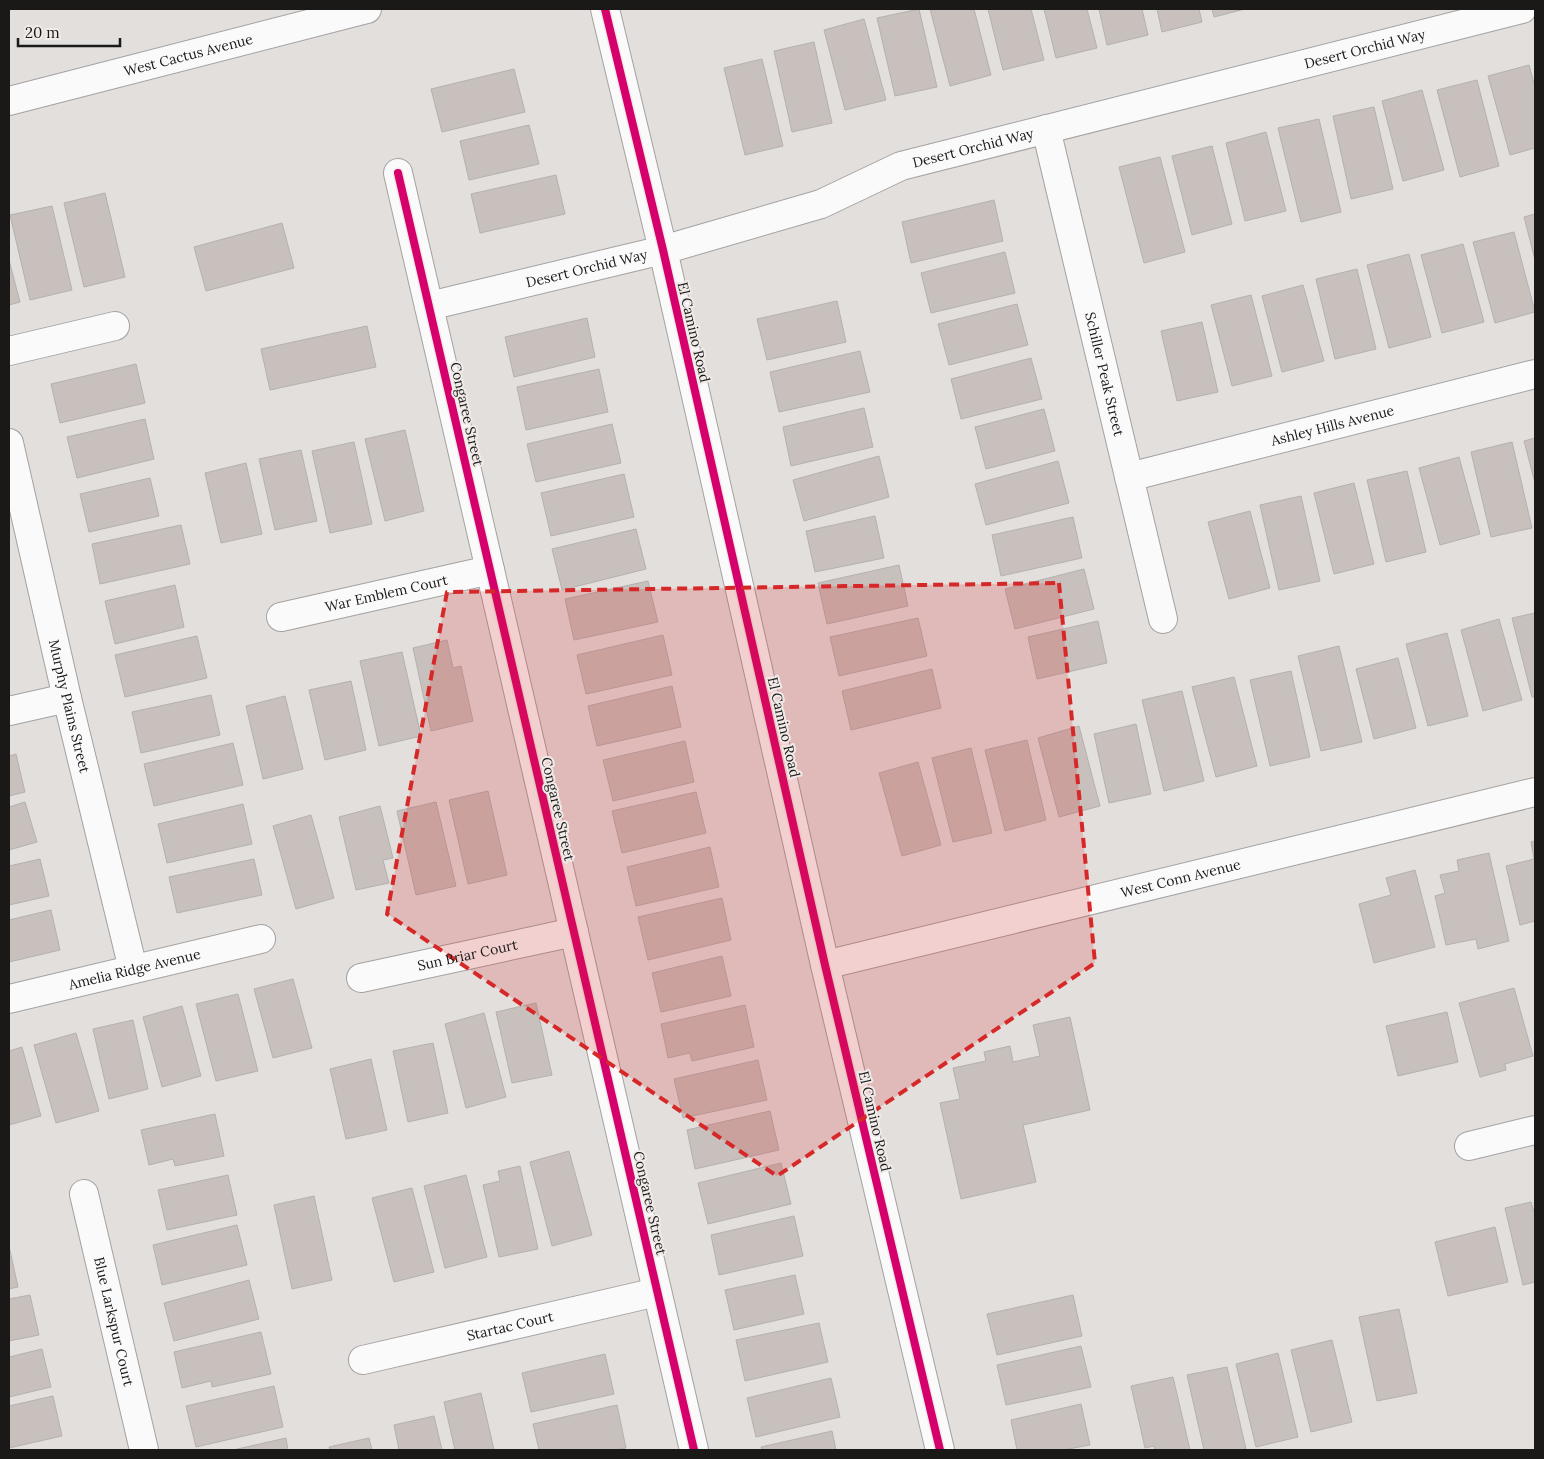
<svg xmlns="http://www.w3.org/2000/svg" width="1544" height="1459" viewBox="0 0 1544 1459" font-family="Lora,serif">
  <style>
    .building { fill: #c8c0bc; stroke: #b3b1af }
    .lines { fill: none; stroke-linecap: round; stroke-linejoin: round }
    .street-casing { stroke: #a4a2a1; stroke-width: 30 }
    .secondary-casing { stroke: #a4a2a1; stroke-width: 30 }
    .primary-casing { stroke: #a4a2a1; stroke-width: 30 }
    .street { stroke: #fbfafa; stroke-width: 28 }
    .secondary { stroke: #fbfafa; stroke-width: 28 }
    .primary { stroke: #fbfafa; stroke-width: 28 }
    .cycleway-casing { stroke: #f0ebe9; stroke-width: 11 }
    .cycleway { stroke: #d6006c; stroke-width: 8 }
    .marked { fill: #d62828; fill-opacity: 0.2; stroke: #d62828; stroke-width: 4; stroke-dasharray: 10 6; stroke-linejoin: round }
    .labels { text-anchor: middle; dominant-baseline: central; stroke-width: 4; stroke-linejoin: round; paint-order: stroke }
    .street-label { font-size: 14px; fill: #1b1918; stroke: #f0ebe9 }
  </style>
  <rect width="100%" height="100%" fill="#e2dfdd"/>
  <g class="building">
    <polygon points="919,9 937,87 895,96 877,18"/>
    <polygon points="930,9 974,9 991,75 950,86"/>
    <polygon points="988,9 1031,9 1044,60 1003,70"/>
    <polygon points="1044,9 1087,9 1097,48 1056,58"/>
    <polygon points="1099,9 1142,9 1148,35 1107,45"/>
    <polygon points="1157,9 1199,9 1202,22 1162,32"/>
    <polygon points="1212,9 1245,9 1214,17"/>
    <polygon points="864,19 886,100 845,110 824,30"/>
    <polygon points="814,42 832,123 792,132 774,51"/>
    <polygon points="762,59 783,146 745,155 724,68"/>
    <polygon points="1529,65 1535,87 1535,148 1510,155 1488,76"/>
    <polygon points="514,69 525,112 442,132 431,89"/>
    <polygon points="1477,80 1499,166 1460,177 1437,90"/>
    <polygon points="1422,90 1444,170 1403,181 1382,101"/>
    <polygon points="1374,107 1393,189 1351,199 1333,116"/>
    <polygon points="1319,119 1341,212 1301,222 1278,128"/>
    <polygon points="529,125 539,164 469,180 460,141"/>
    <polygon points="1266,132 1286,211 1245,221 1226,143"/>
    <polygon points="1212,146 1232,224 1192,235 1172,156"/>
    <polygon points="1160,157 1185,252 1144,263 1119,167"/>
    <polygon points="556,175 565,214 480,233 471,194"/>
    <polygon points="105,193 125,277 84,287 64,203"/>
    <polygon points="994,200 1003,241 911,263 902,222"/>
    <polygon points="52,206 72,290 30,300 10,215"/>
    <polygon points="1535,214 1535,260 1524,217"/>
    <polygon points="282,223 294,268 206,291 194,247"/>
    <polygon points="1514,232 1535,312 1495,323 1473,242"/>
    <polygon points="1463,244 1484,322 1442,333 1421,255"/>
    <polygon points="1005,252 1015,293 931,313 921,273"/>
    <polygon points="1409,254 1431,337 1389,348 1367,265"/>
    <polygon points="9,260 20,302 9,305"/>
    <polygon points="1357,269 1376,349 1335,359 1316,279"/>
    <polygon points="1303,285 1324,361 1282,372 1262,296"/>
    <polygon points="1251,295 1272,376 1232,386 1211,305"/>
    <polygon points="837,301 846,342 767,360 757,319"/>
    <polygon points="1017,304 1028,345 949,365 938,324"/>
    <polygon points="587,318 595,357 514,377 505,337"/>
    <polygon points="1202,322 1218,392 1177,401 1161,331"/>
    <polygon points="367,326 376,367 270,390 261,349"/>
    <polygon points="860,351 870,392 779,412 770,372"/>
    <polygon points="1031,358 1042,399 961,419 951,379"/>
    <polygon points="136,364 145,403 60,423 51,384"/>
    <polygon points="599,369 608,412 526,430 517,387"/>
    <polygon points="864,408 873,447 791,466 783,427"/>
    <polygon points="1044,409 1055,451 986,469 975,427"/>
    <polygon points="145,419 154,459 77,478 67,437"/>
    <polygon points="612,424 621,463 536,482 527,444"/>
    <polygon points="405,430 424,511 385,521 365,439"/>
    <polygon points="1535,438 1535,483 1524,441"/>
    <polygon points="354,442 372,524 330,533 312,451"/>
    <polygon points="1512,442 1532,528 1491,537 1471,452"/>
    <polygon points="301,450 317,521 275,530 259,459"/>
    <polygon points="879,456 889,497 804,521 793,480"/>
    <polygon points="1459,457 1480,534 1440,545 1419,468"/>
    <polygon points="1058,461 1069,503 986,525 975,484"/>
    <polygon points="246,463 262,534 221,543 205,473"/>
    <polygon points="1407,471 1426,552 1386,562 1367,480"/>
    <polygon points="624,474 634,517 551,536 541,493"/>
    <polygon points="150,478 159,516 89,532 80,494"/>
    <polygon points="1354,483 1374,564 1334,574 1314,493"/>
    <polygon points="1301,496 1320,581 1279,590 1260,505"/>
    <polygon points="1250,511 1270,588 1229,599 1208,522"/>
    <polygon points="875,516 884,558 815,572 806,531"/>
    <polygon points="1073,517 1082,558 1001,576 992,535"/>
    <polygon points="181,525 190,564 100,584 92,544"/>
    <polygon points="636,529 646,569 562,590 552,549"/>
    <polygon points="899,565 908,606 827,624 818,583"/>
    <polygon points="1084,569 1094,609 1015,629 1005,589"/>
    <polygon points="648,581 658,622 574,640 565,599"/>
    <polygon points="175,585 184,627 115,644 105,601"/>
    <polygon points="1535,613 1535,697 1532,697 1512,618"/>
    <polygon points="918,618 927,656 839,676 830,637"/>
    <polygon points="1499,619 1522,700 1483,711 1461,630"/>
    <polygon points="1098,621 1107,663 1037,679 1028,637"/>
    <polygon points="1447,633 1468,716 1428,726 1406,644"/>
    <polygon points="663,635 672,675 586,694 577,655"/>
    <polygon points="197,636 207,678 125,697 115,655"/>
    <polygon points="447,640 453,668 461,666 473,721 431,731 413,648"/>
    <polygon points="1339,646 1362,742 1321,751 1298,656"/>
    <polygon points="402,652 421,736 379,746 360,661"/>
    <polygon points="1398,658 1416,728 1374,739 1356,669"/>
    <polygon points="932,669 941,708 851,730 842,691"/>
    <polygon points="1291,671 1310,757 1270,766 1250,680"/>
    <polygon points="1234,677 1257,766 1216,777 1192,687"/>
    <polygon points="351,681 366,750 325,760 309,690"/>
    <polygon points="672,686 681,727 597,746 588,706"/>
    <polygon points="1182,691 1204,781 1164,791 1142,700"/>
    <polygon points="211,695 220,735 141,753 132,712"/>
    <polygon points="285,696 303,769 263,779 246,706"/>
    <polygon points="1136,724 1151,794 1109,803 1094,734"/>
    <polygon points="1079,726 1100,806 1059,817 1038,738"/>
    <polygon points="1027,740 1046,820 1005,831 985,750"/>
    <polygon points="685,741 694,782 613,801 603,760"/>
    <polygon points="233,743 243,785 154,806 144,764"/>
    <polygon points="971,748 992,833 953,842 932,758"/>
    <polygon points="16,754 25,792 9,796 9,756"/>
    <polygon points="918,762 941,845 902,856 879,773"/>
    <polygon points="488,791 507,875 468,884 449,800"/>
    <polygon points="696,792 706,833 622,853 612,811"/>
    <polygon points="25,802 37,842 9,850 9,807"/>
    <polygon points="436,802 456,886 416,895 397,811"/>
    <polygon points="243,804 252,844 167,863 158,824"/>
    <polygon points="380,806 393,858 383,860 389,883 356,890 339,817"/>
    <polygon points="311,815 334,898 296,909 273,826"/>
    <polygon points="1535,841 1535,921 1520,925 1506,866 1534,859 1531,842"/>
    <polygon points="710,847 719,887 636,906 627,867"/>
    <polygon points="1489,853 1509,941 1478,949 1476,939 1446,945 1435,896 1445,893 1440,875 1459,871 1457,860"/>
    <polygon points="40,859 49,896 9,905 9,866"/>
    <polygon points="254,859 262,895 177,913 169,877"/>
    <polygon points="1415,870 1435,947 1374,963 1359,904 1391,895 1386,878"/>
    <polygon points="722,898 731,940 648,960 638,917"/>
    <polygon points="51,910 60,950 9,962 9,920"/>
    <polygon points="722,956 731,996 661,1012 652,973"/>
    <polygon points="293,979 312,1048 273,1058 254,989"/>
    <polygon points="1514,988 1533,1056 1505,1064 1506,1070 1480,1077 1459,1003"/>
    <polygon points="238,994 258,1071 216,1081 196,1004"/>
    <polygon points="536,1003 552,1075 512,1083 496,1012"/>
    <polygon points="745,1005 754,1047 692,1061 690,1053 668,1058 661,1024"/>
    <polygon points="182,1006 201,1076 162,1087 143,1017"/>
    <polygon points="1447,1012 1458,1062 1398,1076 1386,1026"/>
    <polygon points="484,1013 506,1097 466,1108 445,1024"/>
    <polygon points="1070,1017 1090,1110 1023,1125 1036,1182 961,1199 940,1103 960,1099 953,1068 986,1061 984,1052 1010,1046 1013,1062 1040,1056 1033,1025"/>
    <polygon points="133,1020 148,1089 109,1099 93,1029"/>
    <polygon points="76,1033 99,1111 56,1123 34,1045"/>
    <polygon points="433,1043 448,1113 408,1122 393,1051"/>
    <polygon points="22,1047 41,1116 9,1125 9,1051"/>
    <polygon points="371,1059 387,1130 346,1139 330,1069"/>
    <polygon points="758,1060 767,1100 683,1118 674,1079"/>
    <polygon points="770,1111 779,1150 695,1169 687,1130"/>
    <polygon points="215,1114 224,1156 175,1166 173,1159 149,1165 141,1130"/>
    <polygon points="569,1151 592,1235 552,1246 530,1162"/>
    <polygon points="781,1163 791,1204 708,1224 698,1183"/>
    <polygon points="520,1166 538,1249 499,1257 483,1185 500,1181 498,1171"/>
    <polygon points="228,1175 237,1215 167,1230 158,1190"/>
    <polygon points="466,1175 487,1257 445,1268 424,1186"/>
    <polygon points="412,1188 434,1272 394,1282 372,1198"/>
    <polygon points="314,1196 332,1280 292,1289 274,1205"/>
    <polygon points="1531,1202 1534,1212 1535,1212 1535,1282 1523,1285 1505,1208"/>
    <polygon points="794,1216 803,1256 719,1275 711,1235"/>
    <polygon points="237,1225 247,1265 162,1285 153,1245"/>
    <polygon points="1495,1227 1508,1282 1448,1296 1435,1242"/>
    <polygon points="9,1246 18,1287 9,1289"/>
    <polygon points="795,1275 804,1314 734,1330 725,1290"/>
    <polygon points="249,1280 259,1319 174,1341 164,1303"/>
    <polygon points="30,1295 39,1335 9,1341 9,1299"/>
    <polygon points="1073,1295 1082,1336 997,1355 987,1314"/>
    <polygon points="1399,1309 1417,1393 1377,1401 1359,1317"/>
    <polygon points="819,1323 828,1362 745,1381 736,1340"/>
    <polygon points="261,1332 271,1374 212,1387 211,1381 182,1388 174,1352"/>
    <polygon points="1332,1340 1352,1422 1311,1432 1291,1350"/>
    <polygon points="1081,1346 1091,1387 1006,1405 997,1365"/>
    <polygon points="42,1349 51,1387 9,1397 9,1357"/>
    <polygon points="1278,1353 1298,1437 1256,1447 1236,1364"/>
    <polygon points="605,1354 614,1394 531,1412 522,1373"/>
    <polygon points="1227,1367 1246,1449 1239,1450 1204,1450 1187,1375"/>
    <polygon points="1173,1377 1190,1450 1155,1450 1154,1446 1145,1448 1131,1386"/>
    <polygon points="831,1378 840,1417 756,1437 747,1398"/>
    <polygon points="274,1386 283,1427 196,1447 186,1406"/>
    <polygon points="481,1393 494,1450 455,1450 444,1402"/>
    <polygon points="53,1396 62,1436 9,1448 9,1406"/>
    <polygon points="1081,1404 1090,1445 1063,1450 1017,1450 1011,1420"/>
    <polygon points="617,1405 626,1448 614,1450 539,1450 533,1424"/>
    <polygon points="434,1416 442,1450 399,1450 394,1425"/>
    <polygon points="832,1431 836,1450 762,1450 761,1447"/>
    <polygon points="286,1438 288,1450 233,1450"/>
    <polygon points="369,1438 372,1450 330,1450 329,1447"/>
  </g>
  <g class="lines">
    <defs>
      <g id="street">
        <path id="s1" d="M1046,129L1163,619"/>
        <polyline points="398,173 694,1450"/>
        <path id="s2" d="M429,306L663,250L821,204L901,166L1522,9"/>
        <polyline points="9,351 115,326"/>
        <path id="s3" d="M9,443L67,698L133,969"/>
        <path id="s4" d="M1129,477L1535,374"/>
        <path id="s5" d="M281,617L490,570"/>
        <polyline points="9,711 67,698"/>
        <path id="s6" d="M825,965L1535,792"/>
        <path id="s7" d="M361,978L574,932"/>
        <path id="s8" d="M9,999L261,939"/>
        <polyline points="1469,1146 1535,1130"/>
        <path id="s9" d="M84,1194L144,1450"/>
        <path id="s10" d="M363,1360L657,1292"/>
      </g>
      <polyline id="secondary" points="605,9 663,250 825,965 940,1450"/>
      <g id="primary">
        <path id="s11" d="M9,101L367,9"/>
      </g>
    </defs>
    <use href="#street" class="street-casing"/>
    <use href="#secondary" class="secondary-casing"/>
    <use href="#primary" class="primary-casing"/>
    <use href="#street" class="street"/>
    <use href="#secondary" class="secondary"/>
    <use href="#primary" class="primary"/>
    <defs>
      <g id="cycleway">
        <polyline points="605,9 663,250 825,965 940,1450"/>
        <polyline points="398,173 694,1450"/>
      </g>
    </defs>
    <use href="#cycleway" class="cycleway-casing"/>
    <use href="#cycleway" class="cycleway"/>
  </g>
  <path class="marked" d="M1059,583L1095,963L777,1176L387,914L447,592Z"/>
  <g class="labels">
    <g class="street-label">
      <text stroke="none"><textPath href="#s2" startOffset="972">Desert Orchid Way</textPath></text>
      <text stroke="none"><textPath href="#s11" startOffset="185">West Cactus Avenue</textPath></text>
      <text stroke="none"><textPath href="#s2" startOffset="568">Desert Orchid Way</textPath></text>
      <text stroke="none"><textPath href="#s2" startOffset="162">Desert Orchid Way</textPath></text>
      <text transform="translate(694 332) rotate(77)">El Camino Road</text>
      <text stroke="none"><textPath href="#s1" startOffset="252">Schiller Peak Street</textPath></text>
      <text transform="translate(467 414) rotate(77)">Congaree Street</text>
      <text stroke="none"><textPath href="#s4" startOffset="210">Ashley Hills Avenue</textPath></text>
      <text stroke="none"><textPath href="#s5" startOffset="108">War Emblem Court</textPath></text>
      <text stroke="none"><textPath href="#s3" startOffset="270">Murphy Plains Street</textPath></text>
      <text transform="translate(784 727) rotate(77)">El Camino Road</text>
      <text transform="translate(558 809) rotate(77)">Congaree Street</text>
      <text stroke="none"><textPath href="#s6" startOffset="366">West Conn Avenue</textPath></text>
      <text stroke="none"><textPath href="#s7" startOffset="109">Sun Briar Court</textPath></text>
      <text stroke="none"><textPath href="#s8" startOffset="129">Amelia Ridge Avenue</textPath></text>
      <text transform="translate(875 1121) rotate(77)">El Camino Road</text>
      <text transform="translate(650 1203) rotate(77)">Congaree Street</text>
      <text stroke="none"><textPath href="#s9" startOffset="131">Blue Larkspur Court</textPath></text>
      <text stroke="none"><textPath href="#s10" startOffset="151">Startac Court</textPath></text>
    </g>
  </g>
  <rect width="1544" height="1459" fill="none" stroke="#1b1918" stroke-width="20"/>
  <path d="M18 38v8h102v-8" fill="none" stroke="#1b1918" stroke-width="2.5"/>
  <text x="25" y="38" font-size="15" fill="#1b1918" stroke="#f0ebe9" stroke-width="4" paint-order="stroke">20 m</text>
</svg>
